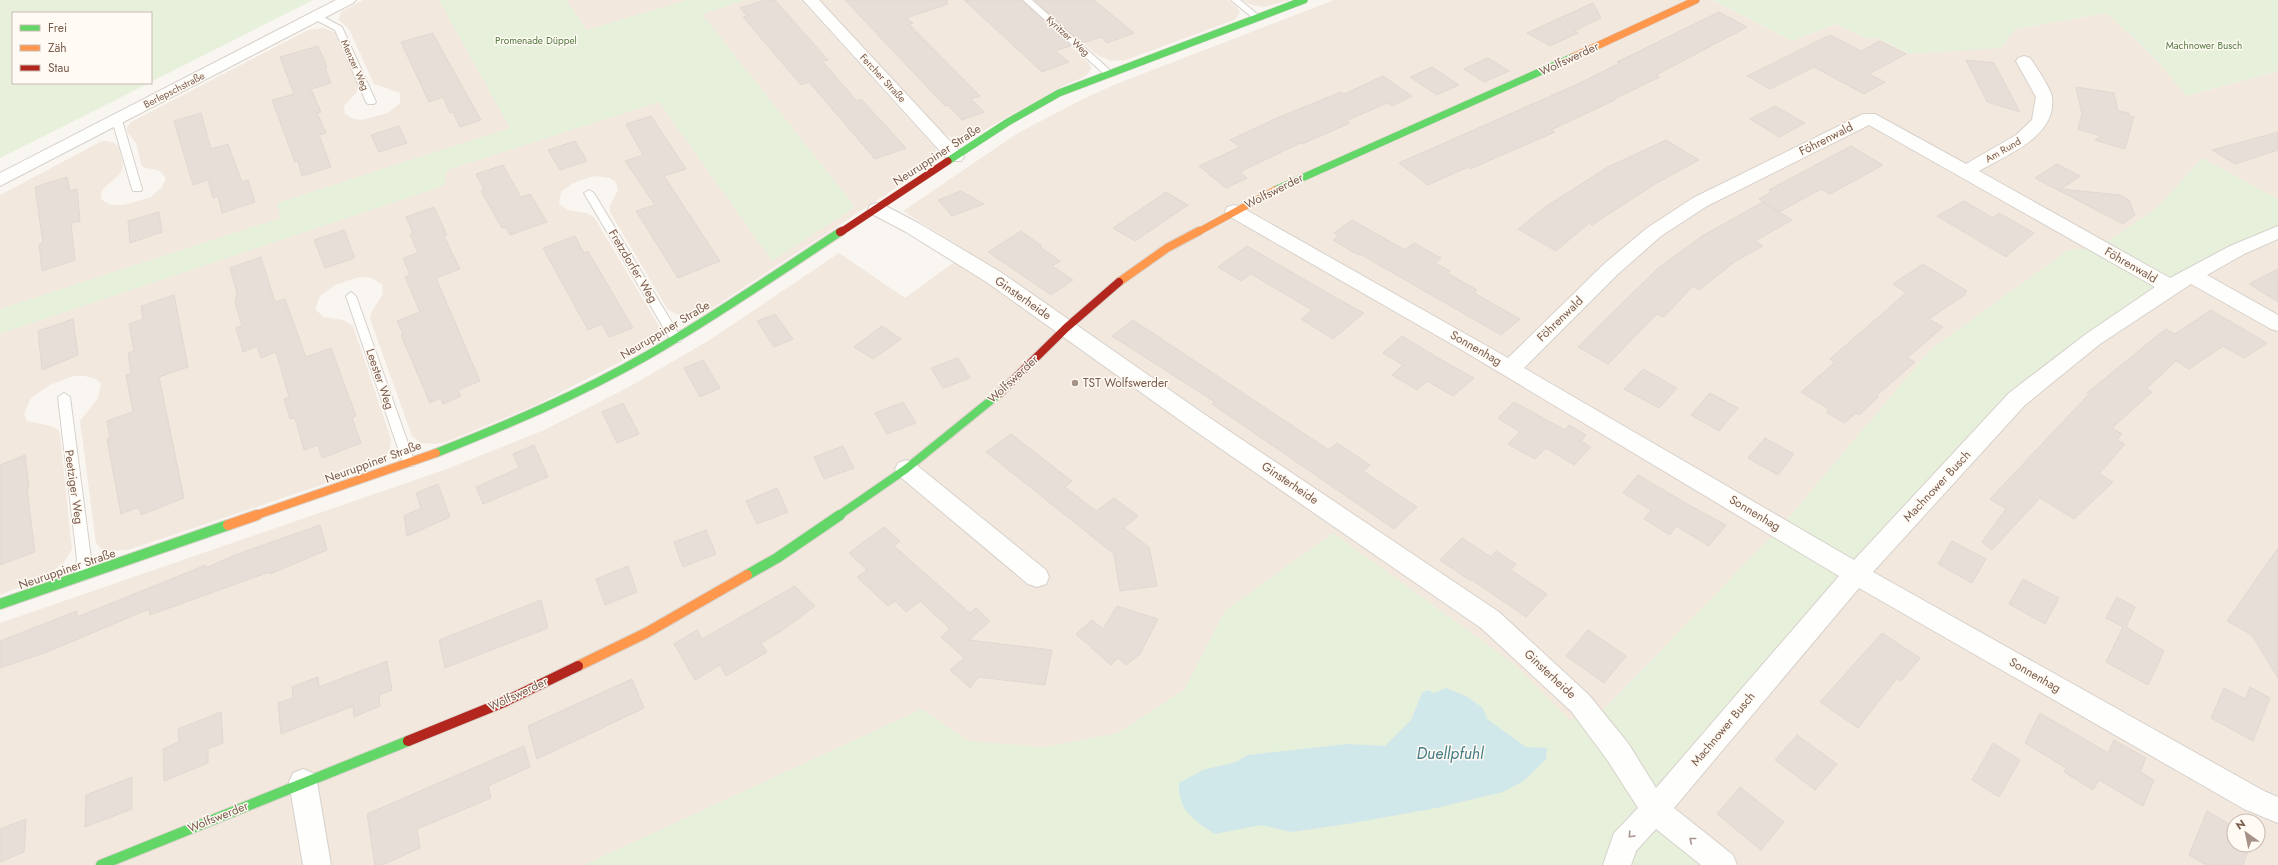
<svg xmlns="http://www.w3.org/2000/svg" width="2278" height="865" viewBox="0 0 2278 865" font-family="Jost,sans-serif">
  <style>
    .residential { fill: #f2e8de; fill-rule: evenodd }
    .green { fill: #e7f0db; fill-rule: evenodd }
    .water { fill: #d0e8ea }
    .building { fill: #e6ded7; stroke: #e2d8d2 }
    .lines { fill: none; stroke-linecap: round; stroke-linejoin: round }
    .lane-casing { stroke: #d7d1cb; stroke-width: 2 }
    .street-casing { stroke: #d7d1cb; stroke-width: 2 }
    .fast-far2-casing { stroke: #d9d2cb; stroke-width: 8 }
    .fast-far1-casing { stroke: #d9d2cb; stroke-width: 10 }
    .fast-casing { stroke: #d9d2cb; stroke-width: 12 }
    .slow-far2-casing { stroke: #d9d2cb; stroke-width: 8 }
    .slow-far1-casing { stroke: #d9d2cb; stroke-width: 10 }
    .slow-casing { stroke: #d9d2cb; stroke-width: 12 }
    .jam-far2-casing { stroke: #d9d2cb; stroke-width: 8 }
    .jam-far1-casing { stroke: #d9d2cb; stroke-width: 10 }
    .jam-casing { stroke: #d9d2cb; stroke-width: 12 }
    .lane { fill: #fefefd; fill-rule: evenodd }
    .street { fill: #fefefd; fill-rule: evenodd }
    .fast-far2 { stroke: #63d668; stroke-width: 7 }
    .fast-far1 { stroke: #63d668; stroke-width: 8 }
    .fast { stroke: #63d668; stroke-width: 10 }
    .slow-far2 { stroke: #ff974d; stroke-width: 7 }
    .slow-far1 { stroke: #ff974d; stroke-width: 8 }
    .slow { stroke: #ff974d; stroke-width: 10 }
    .jam-far2 { stroke: #b3261e; stroke-width: 7 }
    .jam-far1 { stroke: #b3261e; stroke-width: 8 }
    .jam { stroke: #b3261e; stroke-width: 10 }
    .oneway { stroke: #a8958b }
    .poi-dot { fill: #a69286; stroke: #fffaf3; stroke-width: 1.5 }
    .labels { text-anchor: middle; dominant-baseline: central; stroke-width: 3; stroke-linejoin: round; paint-order: stroke }
    .far-street-label { font-size: 10px; fill: #7a5c4d; stroke: #fffaf3 }
    .far-park-label { font-size: 10px; fill: #537a41; stroke: #fffaf3 }
    .street-label { font-size: 12px; fill: #7a5c4d; stroke: #fffaf3 }
    .poi-label { font-size: 12px; fill: #7a5c4d; stroke: #fffaf3; text-anchor: start }
    .near-water-label { font-size: 16px; font-style: italic; fill: #437c86; stroke: #fffaf3 }
  </style>
  <rect width="100%" height="100%" fill="#f9f5f0"/>
  <g class="residential">
    <polygon points="363,0 801,0 935,148 937,156 931,165 703,314 692,316 681,316 668,310 610,212 610,206 618,190 616,182 610,178 594,176 573,183 561,192 559,204 568,210 586,213 594,217 659,326 658,337 649,347 536,405 446,442 435,444 420,443 412,436 370,319 371,313 383,294 382,284 371,278 360,277 335,285 320,296 316,306 316,310 324,317 343,320 353,326 391,439 390,448 386,455 366,470 128,550 106,551 101,549 96,543 80,421 98,398 101,384 96,379 85,376 73,376 50,385 31,398 24,414 27,421 51,426 58,429 60,435 72,549 64,562 48,576 0,595 0,195 102,141 106,141 114,143 119,147 123,166 120,174 103,189 101,194 102,200 111,205 124,205 151,197 162,187 166,178 160,171 143,167 141,164 136,143 127,132 127,127 131,122 308,30 324,28 334,32 359,86 356,93 344,106 345,114 354,119 362,120 388,113 400,103 400,93 374,84 349,29 339,20 341,12"/>
    <polygon points="820,0 1018,0 1089,63 1091,68 1089,73 1082,78 1063,86 977,134 966,138 950,137 943,133"/>
    <polygon points="1035,0 1228,0 1237,7 1240,13 1236,19 1226,23 1126,60 1111,61 1097,55"/>
    <polygon points="1242,0 1290,0 1265,7 1251,5"/>
    <path d="M1334,0H1712L1792,41L1836,24L1868,39L1878,38L1910,54L2016,29L2106,13L2144,46L2171,75L2186,96L2278,71V865H0V623L447,469L544,430L629,387L708,341L839,253L905,298L968,252L903,211L1018,133L1081,100L1116,84ZM2234,821H2258V845H2234Z"/>
  </g>
  <g class="green">
    <polygon points="0,0 313,0 151,82 151,13 13,13 13,83 149,83 0,158"/>
    <polygon points="439,0 566,0 587,30 687,0 746,0 702,14 855,207 772,261 659,102 447,170 444,186 0,334 0,309 280,218 277,203 510,128"/>
    <path d="M1712,0H2278V71L2186,96C2163,64 2136,39 2106,13L2016,29L2001,48L1910,54L1878,38L1868,39L1836,24L1792,41Z"/>
    <path d="M2202,158L2278,199V232L2237,250L2017,399L1655,809L1723,865H584L922,709L968,741L1045,747L1118,733L1184,690L1225,611L1333,533L1514,664L1569,720L1603,710L1780,528L1930,350L2068,250L2099,247L2158,207ZM1446,688L1466,696L1483,708L1487,719L1526,747L1547,748L1546,759L1524,781L1503,792L1436,808L1353,823L1292,832L1261,825L1215,834L1203,770L1348,744L1385,746L1411,720L1422,693L1434,694Z"/>
  </g>
  <path class="water" d="M1446,688L1466,696L1483,708L1487,719L1526,747L1547,748L1546,759L1524,781L1503,792L1436,808L1353,823L1292,832L1261,825L1215,834C1194,820 1178,811 1179,783L1203,770L1236,762L1248,755L1348,744L1385,746L1411,720L1422,693L1428,690L1434,693Z"/>
  <g class="building">
    <polygon points="765,0 775,0 828,60 822,61 857,101 861,99 906,148 875,159 809,82 801,85 743,17 747,16 740,8"/>
    <polygon points="845,0 947,0 948,4 906,18 913,23 909,24 980,96 971,99 984,112 962,120 948,105 945,106"/>
    <polygon points="964,0 1022,0 1071,46 1055,51 1069,62 1042,72"/>
    <polygon points="1034,0 1094,0 1134,33 1107,43 1101,37 1082,43"/>
    <polygon points="1593,3 1601,18 1574,31 1578,33 1550,46 1527,33"/>
    <polygon points="1719,12 1747,27 1656,75 1660,77 1614,99 1615,100 1551,130 1555,132 1470,169 1468,167 1428,185 1399,163 1580,83 1620,63 1617,62"/>
    <polygon points="433,33 438,43 481,120 460,127 453,112 450,113 443,97 429,102 401,42"/>
    <polygon points="1830,35 1861,51 1880,41 1906,54 1869,74 1885,82 1864,94 1814,67 1770,89 1747,76"/>
    <polygon points="318,46 327,67 325,68 331,83 311,89 321,112 317,113 326,133 319,135 331,167 302,176 298,161 295,162 272,100 294,94 280,57"/>
    <polygon points="1488,58 1509,71 1484,82 1464,69"/>
    <polygon points="1966,60 1994,63 2020,112 1987,102"/>
    <polygon points="1432,67 1459,85 1437,95 1410,77"/>
    <polygon points="1383,76 1412,96 1392,106 1387,103 1346,121 1350,123 1302,144 1300,143 1240,172 1247,178 1226,188 1199,166 1240,147 1230,140 1277,118 1341,92 1344,94"/>
    <polygon points="2076,87 2114,93 2118,111 2129,113 2131,118 2134,116 2125,149 2095,140 2101,136 2078,129 2082,114"/>
    <polygon points="1775,106 1805,123 1779,137 1750,119"/>
    <polygon points="201,113 211,149 228,144 242,182 248,180 255,202 222,213 218,196 213,198 208,180 193,185 174,121"/>
    <polygon points="651,116 686,169 664,176 720,261 678,278 636,211 655,205 625,161 643,155 626,124"/>
    <polygon points="399,126 407,143 379,152 371,135"/>
    <polygon points="2278,132 2278,150 2235,164 2212,150"/>
    <polygon points="1666,140 1699,160 1655,184 1592,225 1589,223 1556,251 1518,229 1545,207 1608,167"/>
    <polygon points="575,141 587,161 560,170 548,150"/>
    <polygon points="1851,146 1883,165 1830,194 1821,189 1779,212 1759,199 1772,192 1769,190"/>
    <polygon points="2057,164 2080,176 2061,189 2120,195 2129,200 2135,215 2123,224 2035,178"/>
    <polygon points="503,165 521,197 530,194 547,222 510,235 506,227 502,228 481,191 484,190 476,174"/>
    <polygon points="67,177 70,191 77,189 80,221 71,223 75,260 42,271 39,244 43,243 35,187"/>
    <polygon points="961,191 984,204 952,216 938,200"/>
    <polygon points="1166,192 1188,205 1135,241 1113,228"/>
    <polygon points="1964,201 1993,218 1999,213 2034,233 2006,257 1937,216"/>
    <polygon points="1763,202 1792,220 1755,241 1763,246 1736,261 1699,290 1693,286 1664,317 1657,314 1608,364 1578,347 1658,268 1702,236"/>
    <polygon points="434,207 447,235 444,236 460,269 436,278 480,381 458,390 461,396 443,404 441,398 430,403 401,335 403,334 397,321 420,312 405,277 410,275 403,258 418,253 410,234 413,233 406,217"/>
    <polygon points="159,212 162,232 130,243 128,221"/>
    <polygon points="1352,220 1405,250 1414,243 1441,258 1435,263 1450,271 1447,273 1477,290 1474,293 1520,319 1501,335 1360,254 1358,255 1333,240 1339,236 1334,233"/>
    <polygon points="344,230 355,258 325,268 314,240"/>
    <polygon points="1021,231 1042,246 1040,247 1060,261 1052,266 1073,280 1051,295 988,252"/>
    <polygon points="575,236 584,253 588,251 633,328 609,337 602,324 588,330 543,248"/>
    <polygon points="1247,246 1338,299 1364,313 1333,339 1301,319 1312,310 1251,274 1241,281 1218,267"/>
    <polygon points="261,257 275,302 285,299 306,357 331,348 356,416 352,418 361,443 322,458 318,445 304,450 295,418 290,419 284,399 289,397 276,352 261,358 257,346 243,352 236,328 242,326 235,302 237,293 230,268"/>
    <polygon points="1923,264 1967,291 1964,293 1966,294 1929,319 1943,327 1907,358 1915,362 1876,396 1878,397 1859,415 1856,413 1844,423 1826,412 1829,409 1801,392 1835,362 1830,359 1906,293 1893,284"/>
    <polygon points="2278,269 2278,302 2249,284"/>
    <polygon points="174,295 188,367 159,377 184,498 141,515 139,507 121,514 107,439 110,438 107,421 133,412 126,375 131,374 128,353 134,351 129,324 143,319 141,306"/>
    <polygon points="2211,310 2267,343 2244,358 2223,346 2189,369 2176,361 2146,389 2152,392 2112,428 2122,434 2117,440 2125,444 2099,474 2113,482 2074,519 2040,498 1992,550 1982,542 2006,509 1990,499 2089,394 2087,393 2158,335 2166,329 2175,334"/>
    <polygon points="775,314 793,339 774,347 757,321"/>
    <polygon points="73,319 78,355 42,370 38,331"/>
    <polygon points="1133,320 1329,450 1337,443 1370,465 1363,471 1417,507 1394,529 1212,404 1215,402 1112,336"/>
    <polygon points="882,326 901,339 873,359 854,347"/>
    <polygon points="1402,336 1445,362 1474,378 1453,396 1427,381 1417,390 1392,375 1403,365 1383,353"/>
    <polygon points="958,358 970,378 943,388 931,368"/>
    <polygon points="703,360 720,388 700,397 684,368"/>
    <polygon points="1643,369 1677,388 1659,408 1624,389"/>
    <polygon points="1710,393 1738,408 1719,431 1691,415"/>
    <polygon points="903,402 916,423 887,434 875,413"/>
    <polygon points="1514,402 1565,430 1569,425 1586,435 1581,441 1591,447 1574,465 1546,448 1535,459 1524,453 1508,444 1520,432 1498,418"/>
    <polygon points="623,403 639,434 617,443 602,412"/>
    <polygon points="1011,434 1072,481 1065,487 1096,511 1114,498 1138,516 1124,528 1149,547 1157,586 1120,591 1114,554 986,452"/>
    <polygon points="1765,438 1794,454 1778,475 1748,458"/>
    <polygon points="534,445 548,477 483,504 476,487 519,468 513,454"/>
    <polygon points="843,446 854,468 824,479 814,457"/>
    <polygon points="25,455 29,488 27,489 35,552 0,565 0,465"/>
    <polygon points="1638,475 1689,505 1726,525 1709,546 1676,526 1670,535 1644,519 1651,510 1623,493"/>
    <polygon points="438,484 450,517 407,536 404,516 421,508 416,493"/>
    <polygon points="777,488 788,512 757,524 746,501"/>
    <polygon points="320,525 327,550 270,574 269,572 150,615 149,609 47,652 0,668 0,641 77,611 77,617 206,565 206,568 235,555"/>
    <polygon points="884,527 900,541 894,546 970,613 976,608 990,621 969,640 1052,650 1045,685 978,677 970,688 950,670 964,658 941,637 950,629 920,601 906,612 895,601 888,606 857,577 867,570 849,553"/>
    <polygon points="706,530 716,554 683,567 674,542"/>
    <polygon points="1462,538 1491,557 1496,551 1516,564 1511,570 1547,594 1526,617 1472,580 1471,581 1440,560"/>
    <polygon points="1952,541 1986,559 1972,583 1938,564"/>
    <polygon points="2278,548 2278,678 2252,635 2227,621"/>
    <polygon points="628,566 637,592 605,605 596,579"/>
    <polygon points="2023,579 2059,598 2045,624 2009,604"/>
    <polygon points="795,586 815,606 780,632 761,643 767,652 726,676 720,665 695,680 674,644 697,630 702,639"/>
    <polygon points="2117,597 2135,607 2126,627 2164,651 2148,685 2106,662 2123,627 2106,618"/>
    <polygon points="541,600 548,628 445,668 439,640"/>
    <polygon points="1117,606 1158,619 1140,654 1126,665 1118,658 1111,665 1076,634 1092,620 1103,629"/>
    <polygon points="1588,630 1626,656 1604,683 1566,656"/>
    <polygon points="1882,633 1920,658 1901,681 1897,678 1858,728 1820,702"/>
    <polygon points="387,661 392,690 379,695 380,706 354,717 353,706 281,734 278,703 293,698 292,687 318,677 319,687"/>
    <polygon points="632,679 644,708 537,759 528,726"/>
    <polygon points="2250,687 2270,698 2253,741 2211,718 2224,688 2245,699"/>
    <polygon points="221,712 223,743 208,749 208,763 164,781 163,749 179,742 178,729"/>
    <polygon points="2040,713 2108,753 2114,740 2146,758 2140,772 2154,780 2143,806 2099,780 2093,790 2064,772 2066,768 2025,743"/>
    <polygon points="1797,735 1837,764 1815,790 1775,760"/>
    <polygon points="1993,743 2020,760 1999,797 1972,780"/>
    <polygon points="524,746 530,767 488,786 491,798 417,829 420,848 382,865 375,865 367,814"/>
    <polygon points="132,777 132,809 85,827 86,795"/>
    <polygon points="1740,787 1784,822 1761,850 1717,814"/>
    <polygon points="2207,811 2234,827 2234,845 2250,845 2243,865 2206,865 2189,855"/>
    <polygon points="26,819 24,852 0,862 0,829"/>
  </g>
  <g class="lines">
    <defs>
      <g id="lane">
        <polygon points="1023,0 1032,0 1111,71 1111,75 1105,75"/>
        <polygon points="1231,0 1240,0 1261,17 1254,19"/>
        <polygon points="314,15 320,15 342,27 376,102 374,104 368,104 366,102 335,30 314,19"/>
        <polygon points="117,117 122,120 142,189 141,191 133,191 132,189 112,120"/>
        <polygon points="589,190 594,193 680,336 682,339 680,342 672,342 584,193"/>
        <polygon points="351,292 356,296 415,463 413,466 405,466 403,463 346,296"/>
        <polygon points="64,393 70,397 91,559 86,580 81,581 76,580 74,576 77,559 58,397"/>
      </g>
      <g id="street">
        <polygon points="336,0 356,0 353,3 0,186 0,173"/>
        <polygon points="803,0 819,0 961,153 964,157 961,161 949,161"/>
        <path d="M2024,56L2030,58C2035,65 2051,89 2052,97C2057,137 2006,155 1979,171L2170,278L2230,246L2278,226V239L2244,254L2207,275L2278,315V331L2271,329L2191,284L2100,344L2025,405L1873,572L2264,791L2278,797V823L2244,809L1859,588L1674,808L1733,855L1737,865H1701L1656,829L1636,851L1631,865H1603L1614,833L1638,808L1608,761L1571,711L1481,628L1188,426L988,283L906,232L870,213L868,209L870,205L877,203L884,205L920,224L1002,273L1204,414L1499,612L1589,695L1628,743L1656,788L1839,576L1462,350L1227,215L1225,211L1227,207L1234,205L1241,207L1508,358L1604,264L1647,228L1693,198L1863,114H1875L1966,164L2016,135L2032,120L2036,97L2016,61L2018,58ZM1869,125L2155,287L2086,334L2009,393L1854,560L1524,368L1618,274L1661,236L1707,206Z"/>
        <polygon points="906,460 914,463 1046,570 1049,577 1046,584 1037,587 1028,584 898,475 895,469 898,463"/>
        <polygon points="303,769 313,773 317,782 331,865 303,865 289,782 293,773"/>
      </g>
      <g id="fast-far2">
        <polyline points="948,161 1008,122 1059,93 1304,0"/>
        <polyline points="1275,190 1573,57"/>
      </g>
      <g id="fast-far1">
        <path d="M436,453C509,424 580,394 648,355C714,317 776,274 840,232"/>
        <polyline points="838,516 906,469 1000,393"/>
      </g>
      <g id="fast">
        <polyline points="747,575 777,558 840,515"/>
        <polyline points="0,604 228,525"/>
        <polyline points="101,865 408,741"/>
      </g>
      <g id="slow-far2">
        <polyline points="1573,57 1696,0"/>
        <polyline points="1198,232 1275,190"/>
      </g>
      <g id="slow-far1">
        <polyline points="1119,282 1167,248 1199,231"/>
        <polyline points="254,516 436,453"/>
      </g>
      <g id="slow">
        <polyline points="228,525 257,515"/>
        <polyline points="578,666 646,633 747,575"/>
      </g>
      <polyline id="jam-far2" points="841,232 948,161"/>
      <g id="jam-far1">
        <polyline points="840,232 842,231"/>
        <polyline points="1000,393 1066,328 1119,282"/>
      </g>
      <polyline id="jam" points="408,741 504,702 578,666"/>
    </defs>
    <use href="#lane" class="lane-casing"/>
    <use href="#street" class="street-casing"/>
    <use href="#fast-far2" class="fast-far2-casing"/>
    <use href="#fast-far1" class="fast-far1-casing"/>
    <use href="#fast" class="fast-casing"/>
    <use href="#slow-far2" class="slow-far2-casing"/>
    <use href="#slow-far1" class="slow-far1-casing"/>
    <use href="#slow" class="slow-casing"/>
    <use href="#jam-far2" class="jam-far2-casing"/>
    <use href="#jam-far1" class="jam-far1-casing"/>
    <use href="#jam" class="jam-casing"/>
    <use href="#lane" class="lane"/>
    <use href="#street" class="street"/>
    <use href="#fast-far2" class="fast-far2"/>
    <use href="#fast-far1" class="fast-far1"/>
    <use href="#fast" class="fast"/>
    <use href="#slow-far2" class="slow-far2"/>
    <use href="#slow-far1" class="slow-far1"/>
    <use href="#slow" class="slow"/>
    <use href="#jam-far2" class="jam-far2"/>
    <use href="#jam-far1" class="jam-far1"/>
    <use href="#jam" class="jam"/>
  </g>
  <defs><path id="oneway-chevron" d="M-2-3.5L2.5 0L-2 3.5" fill="none" stroke-width="1.6" stroke-linecap="round" stroke-linejoin="round"/></defs>
  <g class="oneway">
    <use href="#oneway-chevron" transform="translate(1631 835) rotate(133)"/>
    <use href="#oneway-chevron" transform="translate(1692 840) rotate(-141)"/>
  </g>
  <circle class="poi-dot" cx="1075" cy="383" r="4"/>
  <g class="labels">
    <g class="far-street-label">
      <text transform="translate(1068 36) rotate(42)">Kyritzer Weg</text>
      <text transform="translate(355 65) rotate(66)">Menzer Weg</text>
      <text transform="translate(883 78) rotate(47)">Fercher Straße</text>
      <text transform="translate(174 90) rotate(-27)">Berlepschstraße</text>
      <text transform="translate(2003 150) rotate(-30)">Am Rund</text>
    </g>
    <g class="far-park-label">
      <text x="536" y="40">Promenade Düppel</text>
      <text x="2204" y="45">Machnower Busch</text>
    </g>
    <g class="street-label">
      <text transform="translate(1569 59) rotate(-25)">Wolfswerder</text>
      <text transform="translate(1826 139) rotate(-27)">Föhrenwald</text>
      <text transform="translate(937 155) rotate(-33)">Neuruppiner Straße</text>
      <text transform="translate(1274 191) rotate(-27)">Wolfswerder</text>
      <text transform="translate(2131 265) rotate(30)">Föhrenwald</text>
      <text transform="translate(633 266) rotate(59)">Fretzdorfer Weg</text>
      <text transform="translate(1023 298) rotate(35)">Ginsterheide</text>
      <text transform="translate(1560 319) rotate(-44)">Föhrenwald</text>
      <text transform="translate(665 330) rotate(-31)">Neuruppiner Straße</text>
      <text transform="translate(1476 348) rotate(30)">Sonnenhag</text>
      <text transform="translate(380 379) rotate(71)">Leester Weg</text>
      <text transform="translate(1013 379) rotate(-43)">Wolfswerder</text>
      <text transform="translate(373 462) rotate(-20)">Neuruppiner Straße</text>
      <text transform="translate(1290 483) rotate(34)">Ginsterheide</text>
      <text transform="translate(1937 486) rotate(-47)">Machnower Busch</text>
      <text transform="translate(74 487) rotate(82)">Peetziger Weg</text>
      <text transform="translate(1755 513) rotate(31)">Sonnenhag</text>
      <text transform="translate(67 569) rotate(-19)">Neuruppiner Straße</text>
      <text transform="translate(1550 674) rotate(43)">Ginsterheide</text>
      <text transform="translate(2035 675) rotate(30)">Sonnenhag</text>
      <text transform="translate(518 694) rotate(-25)">Wolfswerder</text>
      <text transform="translate(1723 729) rotate(-50)">Machnower Busch</text>
      <text transform="translate(218 817) rotate(-22)">Wolfswerder</text>
    </g>
    <g class="poi-label">
      <text x="1083" y="383">TST Wolfswerder</text>
    </g>
    <g class="near-water-label">
      <text x="1450" y="753">Duellpfuhl</text>
    </g>
  </g>
  <rect x="12" y="12" width="140" height="72" fill="#fffaf3" stroke="#cabbb1"/>
  <rect x="20" y="25" width="20" height="6" fill="#63d668" stroke="#cabbb1"/>
  <text x="48" y="32" font-size="12" fill="#7a5c4d">Frei</text>
  <rect x="20" y="45" width="20" height="6" fill="#ff974d" stroke="#cabbb1"/>
  <text x="48" y="52" font-size="12" fill="#7a5c4d">Zäh</text>
  <rect x="20" y="65" width="20" height="6" fill="#b3261e" stroke="#cabbb1"/>
  <text x="48" y="72" font-size="12" fill="#7a5c4d">Stau</text>
  <g transform="translate(2246 833) rotate(327)"><circle r="19" fill="#fffaf3" stroke="#cabbb1"/>
  <path d="M0-3L7 15L0 10L-7 15Z" fill="#a69286"/>
  <text y="-6" font-size="11" font-weight="bold" text-anchor="middle" fill="#7a5c4d">N</text>
  </g>
</svg>
